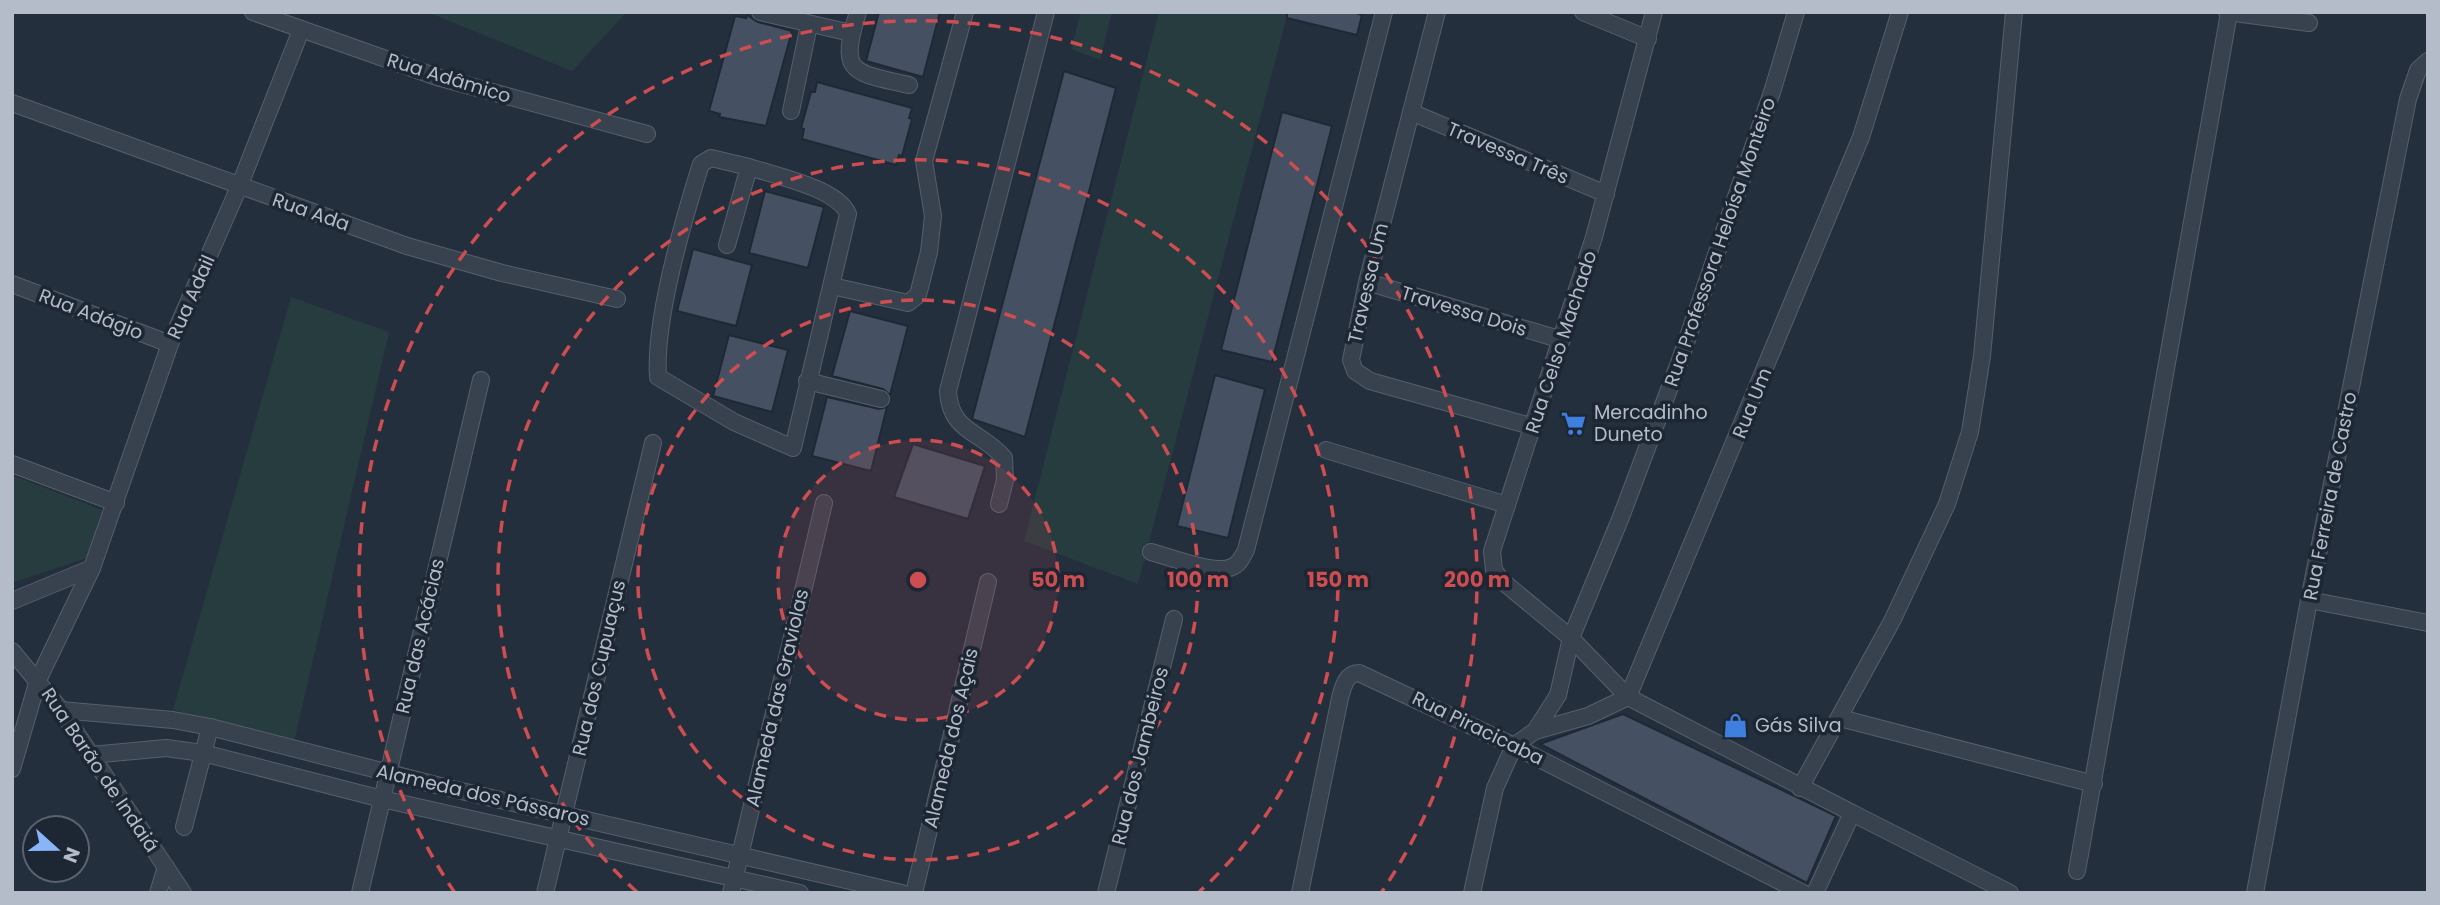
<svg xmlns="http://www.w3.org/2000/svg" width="2440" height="905" viewBox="0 0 2440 905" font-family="Poppins,sans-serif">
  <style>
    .green { fill: #263c3f }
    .building { fill: #455162; stroke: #1f2835; stroke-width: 2 }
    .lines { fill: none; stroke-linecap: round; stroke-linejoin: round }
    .street-casing { stroke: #565f6c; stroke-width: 18 }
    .street { stroke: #38414e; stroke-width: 16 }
    .ring { fill: none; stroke: #ce4d50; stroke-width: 3.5; stroke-dasharray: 12 9 }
    .labels { text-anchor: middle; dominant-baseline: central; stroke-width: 7; stroke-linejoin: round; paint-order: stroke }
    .street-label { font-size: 19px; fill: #b4bcc9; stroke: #1d2633 }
    .poi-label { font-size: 19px; fill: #b4bcc9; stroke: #1d2633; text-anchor: start }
    .centre { fill: #ce4d50; stroke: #1d2633; stroke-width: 3.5 }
    .ring-label { font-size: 21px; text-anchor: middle; font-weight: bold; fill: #ce4d50; stroke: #1d2633; stroke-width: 7; stroke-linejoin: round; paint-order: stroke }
  </style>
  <rect width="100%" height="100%" fill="#242f3e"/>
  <g class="green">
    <polygon points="427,12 627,12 572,71"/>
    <polygon points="1081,12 1112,12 1100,60 1071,49"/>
    <polygon points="1159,12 1288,12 1138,584 1024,541"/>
    <polygon points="291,297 389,332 294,742 173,710"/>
    <polygon points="12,475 102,510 87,558 12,583"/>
  </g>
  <g class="building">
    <polygon points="879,12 940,12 923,77 866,61"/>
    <polygon points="1287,12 1354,12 1362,15 1357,35 1287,18"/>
    <polygon points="747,15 758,22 792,31 766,126 719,117 720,114 709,111 735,16 746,18"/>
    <polygon points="1064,71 1116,88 1025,437 972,419"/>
    <polygon points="817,82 912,108 909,118 912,119 902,156 899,155 896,165 802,139 804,129 801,128 811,92 815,92"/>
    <polygon points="1282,112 1332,126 1272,362 1221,350"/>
    <polygon points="765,191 824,207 808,268 749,253"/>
    <polygon points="693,249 752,265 736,326 677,311"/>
    <polygon points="850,311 908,326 890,395 883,389 832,376"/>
    <polygon points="729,335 788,350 772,412 713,396"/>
    <polygon points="1215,375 1265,389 1228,538 1177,526"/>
    <polygon points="827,397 879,409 887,407 871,471 812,456"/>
    <polygon points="913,444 985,466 968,519 894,497"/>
    <polygon points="1623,714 1836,816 1807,883 1540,744"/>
  </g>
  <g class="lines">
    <defs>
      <g id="street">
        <polyline points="253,12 437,77 647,134"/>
        <polyline points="760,12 851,33"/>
        <path d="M858,12C838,75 853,72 909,85"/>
        <polyline points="1437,12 1367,282 1351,360 1355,371 1370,381 1534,427"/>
        <polyline points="1583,12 1648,39"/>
        <polyline points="1654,12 1594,237 1492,551 1494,570 1501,580 1571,638 1628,697 1852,813 1815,893"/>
        <polyline points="2227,12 2309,23"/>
        <polyline points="12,103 407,246 502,273 617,299"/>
        <polyline points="791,111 809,25"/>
        <polyline points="1411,112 1606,194"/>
        <path d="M727,245L749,167C776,176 837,188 848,214L793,448L734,422L658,377C654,319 683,221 701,164L711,158L749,167"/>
        <polyline points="1367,282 1562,340"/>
        <polyline points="12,284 170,344"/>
        <polyline points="832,286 908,303 918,295 929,252 933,216 924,161 965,12"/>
        <polyline points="807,381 881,399"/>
        <polyline points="1326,450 1507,505"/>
        <polyline points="12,464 116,503"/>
        <path d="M999,504L1005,480L1004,458C982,431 950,433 948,391L1046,12"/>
        <path d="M1151,552C1170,557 1215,575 1232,567C1240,564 1242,557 1246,550L1384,12"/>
        <polyline points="2309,600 2428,623"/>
        <polyline points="12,601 92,568"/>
        <polyline points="12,651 61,710 183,893"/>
        <polyline points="61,710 173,720 210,727 444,787 902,893"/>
        <polyline points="1840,718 2094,784"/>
        <polyline points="1535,731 1588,716 1628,697 1861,137 1900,12"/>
        <polyline points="91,755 166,748 203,753 382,799 800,893"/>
        <polyline points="12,769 38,680 92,568 170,344 239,187 301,30"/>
        <polyline points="1800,788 1892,621 1947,504 1970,432 1982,356 2014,12"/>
        <polyline points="1852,813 2010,893"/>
        <polyline points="184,827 210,727"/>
        <polyline points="2077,871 2229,13"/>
        <polyline points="158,893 166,867"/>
        <polyline points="360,893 481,380"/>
        <polyline points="545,893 653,443"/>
        <polyline points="731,893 824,503"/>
        <polyline points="914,893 988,582"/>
        <polyline points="1106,893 1174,619"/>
        <path d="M1300,893L1340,698C1343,687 1346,673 1359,673L1514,746L1803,893"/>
        <polyline points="1472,893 1495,788 1514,746 1535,731 1558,695 1571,638 1621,517 1679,363 1773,89 1796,12"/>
        <polyline points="2255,893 2309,600 2408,99 2418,70 2428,61"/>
      </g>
    </defs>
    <use href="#street" class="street-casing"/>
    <use href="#street" class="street"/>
  </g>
  <circle cx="918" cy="580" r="140" fill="#ce4d50" fill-opacity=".12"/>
  <g class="ring">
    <circle cx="918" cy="580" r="140"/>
    <circle cx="918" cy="580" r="280"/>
    <path d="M637 892A420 420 0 1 1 1199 892"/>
    <path d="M455 893A559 559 0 1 1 1381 893"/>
  </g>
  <defs>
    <symbol id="supermarket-bare" viewBox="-9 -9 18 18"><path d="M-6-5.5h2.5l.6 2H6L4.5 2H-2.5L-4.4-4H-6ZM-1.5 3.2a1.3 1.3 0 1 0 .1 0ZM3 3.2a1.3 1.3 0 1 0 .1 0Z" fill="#3f7fe0" stroke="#1d2633" stroke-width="2.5" paint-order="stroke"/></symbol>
    <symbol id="shop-bare" viewBox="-9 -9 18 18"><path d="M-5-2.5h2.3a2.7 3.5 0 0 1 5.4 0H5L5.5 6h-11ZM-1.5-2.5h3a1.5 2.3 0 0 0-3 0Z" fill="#3f7fe0" stroke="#1d2633" stroke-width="2.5" paint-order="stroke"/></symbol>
  </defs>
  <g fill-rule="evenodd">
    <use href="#supermarket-bare" x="1556" y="406" width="35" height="35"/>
    <use href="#shop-bare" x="1718" y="708" width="35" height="35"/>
  </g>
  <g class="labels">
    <g class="street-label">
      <text transform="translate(449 78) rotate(17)">Rua Adâmico</text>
      <text transform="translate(1508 153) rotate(23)">Travessa Três</text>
      <text transform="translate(311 212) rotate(19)">Rua Ada</text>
      <text transform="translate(1720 242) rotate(-71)">Rua Professora Heloísa Monteiro</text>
      <text transform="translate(1368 283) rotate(-77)">Travessa Um</text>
      <text transform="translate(191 297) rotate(-66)">Rua Adail</text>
      <text transform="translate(1464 311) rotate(17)">Travessa Dois</text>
      <text transform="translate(91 314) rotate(21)">Rua Adágio</text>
      <text transform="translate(1561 342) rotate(-72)">Rua Celso Machado</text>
      <text transform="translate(1752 403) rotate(-68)">Rua Um</text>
      <text transform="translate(2330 496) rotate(-79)">Rua Ferreira de Castro</text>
      <text transform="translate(420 636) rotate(-77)">Rua das Acácias</text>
      <text transform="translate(599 668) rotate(-77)">Rua dos Cupuaçus</text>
      <text transform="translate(777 698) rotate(-77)">Alameda das Graviolas</text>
      <text transform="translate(1478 728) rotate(26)">Rua Piracicaba</text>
      <text transform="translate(951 738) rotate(-77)">Alameda dos Açais</text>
      <text transform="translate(1140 756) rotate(-76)">Rua dos Jambeiros</text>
      <text transform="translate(100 770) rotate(56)">Rua Barão de Indaiá</text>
      <text transform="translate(483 795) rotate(13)">Alameda dos Pássaros</text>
    </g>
    <g class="poi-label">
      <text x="1594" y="412">Mercadinho<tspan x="1594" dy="22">Duneto</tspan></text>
      <text x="1755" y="725">Gás Silva</text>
    </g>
  </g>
  <circle cx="918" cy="580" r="10" class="centre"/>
  <g class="ring-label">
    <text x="1058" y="587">50 m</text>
    <text x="1198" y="587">100 m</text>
    <text x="1338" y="587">150 m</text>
    <text x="1477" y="587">200 m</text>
  </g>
  <rect width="2440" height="905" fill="none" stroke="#b4bcc9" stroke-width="28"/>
  <g transform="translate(56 849) rotate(111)"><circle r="33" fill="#1d2633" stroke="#59626f" stroke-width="2"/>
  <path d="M0-5L12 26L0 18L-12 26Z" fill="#8ab4f8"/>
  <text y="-10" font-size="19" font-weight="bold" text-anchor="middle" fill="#b4bcc9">N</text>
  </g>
</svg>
